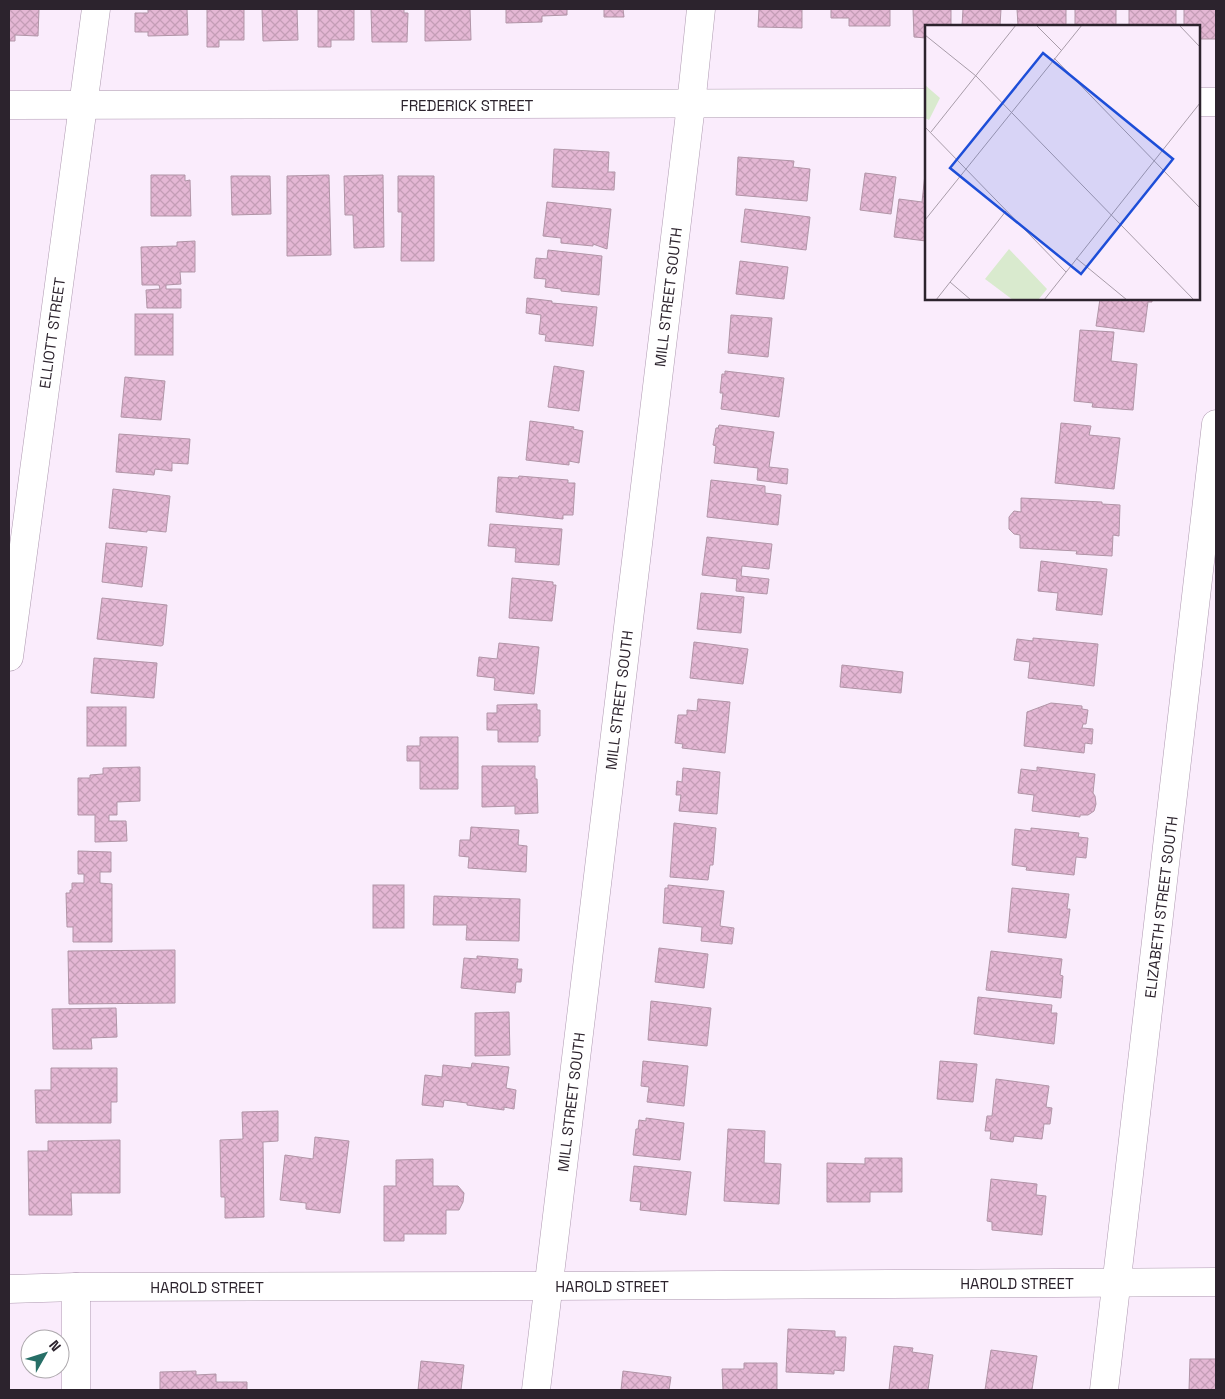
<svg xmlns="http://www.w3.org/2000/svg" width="1225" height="1399" viewBox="0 0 1225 1399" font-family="'Space Grotesk',sans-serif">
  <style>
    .building { fill: url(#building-cross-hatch); stroke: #b195a7 }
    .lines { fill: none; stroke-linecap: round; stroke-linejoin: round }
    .minor-casing { stroke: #ae99b0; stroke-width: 29 }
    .minor { stroke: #fff; stroke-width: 28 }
    .labels { text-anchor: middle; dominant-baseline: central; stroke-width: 4.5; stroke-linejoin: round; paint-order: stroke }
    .street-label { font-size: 15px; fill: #2c232d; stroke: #fff }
    .inset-road { fill: none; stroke: #a89ca9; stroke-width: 1 }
    .view { fill: #1d4ed8; fill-opacity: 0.15; stroke: #1d4ed8; stroke-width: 2.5 }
    .inset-edge { fill: none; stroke: #2c232d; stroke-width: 2.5 }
  </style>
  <defs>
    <pattern id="building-cross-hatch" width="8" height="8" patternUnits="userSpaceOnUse" patternTransform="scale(1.25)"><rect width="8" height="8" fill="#e4b7d4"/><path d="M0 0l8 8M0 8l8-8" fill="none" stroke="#c49db6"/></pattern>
  </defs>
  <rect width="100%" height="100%" fill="#faecfc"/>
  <g class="building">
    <polygon points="9,9 39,9 38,36 15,35 15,41 9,41"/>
    <polygon points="148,9 187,9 188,35 148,36 148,32 135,32 135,13 148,13"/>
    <polygon points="207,9 244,9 244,40 219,40 219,47 207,47"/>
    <polygon points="262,9 297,9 298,40 263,41"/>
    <polygon points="318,9 354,9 354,40 331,40 331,47 318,47"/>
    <polygon points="371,9 404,9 404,13 408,13 407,42 372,42"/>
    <polygon points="425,9 470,9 471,40 425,41"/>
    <polygon points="506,9 567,9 567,15 542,16 542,22 506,23"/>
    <polygon points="604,9 623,9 624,17 604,17"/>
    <polygon points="759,9 802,9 802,28 758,27"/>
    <polygon points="831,9 890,9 890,26 849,26 849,18 831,18"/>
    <polygon points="913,9 951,9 951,26 926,26 926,38 914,37"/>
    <polygon points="963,9 1001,9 1000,26 962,26"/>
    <polygon points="1017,9 1066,9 1066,26 1018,26"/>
    <rect x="1075" y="9" width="41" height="17"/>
    <rect x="1129" y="9" width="47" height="17"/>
    <polygon points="1184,9 1216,9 1216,39 1199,39 1199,26 1184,26"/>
    <polygon points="554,149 609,152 608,172 615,172 614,190 552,187"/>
    <polygon points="738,157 794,161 793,167 810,169 807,201 736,195"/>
    <polygon points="926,165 926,241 894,237 899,199 922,202"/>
    <polygon points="865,173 896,177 891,214 860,210"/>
    <polygon points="151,175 185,175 185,181 190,180 191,216 151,216"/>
    <polygon points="329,175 331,255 287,256 287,176"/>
    <polygon points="383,175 384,247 354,248 353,215 345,215 344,176"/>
    <polygon points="231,176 270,176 271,214 232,215"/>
    <polygon points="398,176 434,176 434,261 401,261 402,212 398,212"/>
    <polygon points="547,202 611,209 607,249 593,244 593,246 561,243 561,238 543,236"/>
    <polygon points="745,209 810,217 806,250 741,242"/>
    <polygon points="195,241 195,272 180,272 181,284 166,285 166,289 181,289 181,308 147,308 146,290 160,289 159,285 142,285 141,247 177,246 177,242"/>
    <polygon points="548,250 602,256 599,295 561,291 561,289 545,287 546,279 534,278 536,258 547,259"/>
    <polygon points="740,261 788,267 784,299 736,294"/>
    <polygon points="527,298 552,301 552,303 597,307 593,346 545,341 546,335 539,334 541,315 526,313"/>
    <polygon points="1100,299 1152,299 1152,302 1148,302 1144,332 1096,326"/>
    <rect x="135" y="314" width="38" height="41"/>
    <polygon points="731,315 772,318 768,357 728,353"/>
    <polygon points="1080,330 1114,332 1111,361 1137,364 1133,410 1092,407 1093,403 1074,401"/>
    <polygon points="554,366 584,371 579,411 548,407"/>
    <polygon points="725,371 784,378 779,417 721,409 723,393 720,393 722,374 725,374"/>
    <polygon points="125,377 165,381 161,420 121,417"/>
    <polygon points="530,421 574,427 573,429 583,431 579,463 569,461 569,465 526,460"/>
    <polygon points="1061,423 1091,426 1089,435 1120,438 1114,489 1055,483"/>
    <polygon points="719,425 774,432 769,467 788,469 787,484 757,480 758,468 714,463 716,446 713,445 716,428 718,428"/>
    <polygon points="119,434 190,439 188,464 172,463 172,471 155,469 154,475 116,472"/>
    <polygon points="519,476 568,480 568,483 575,483 573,515 563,515 563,519 496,512 498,477 518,478"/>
    <polygon points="711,480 765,486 765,493 781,495 778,525 707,517"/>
    <polygon points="113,489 170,496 166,532 147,530 147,532 109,528"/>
    <polygon points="1021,498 1102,502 1102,504 1120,505 1119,536 1113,535 1112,556 1076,554 1077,551 1020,548 1020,535 1014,534 1009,529 1009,517 1014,511 1021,512"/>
    <polygon points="490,524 562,529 559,565 515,562 516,548 488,546"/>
    <polygon points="707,537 772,544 769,569 742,566 741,576 769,579 767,594 736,591 737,579 702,575"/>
    <polygon points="106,543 147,547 142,587 102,582"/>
    <polygon points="1041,561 1107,569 1102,615 1056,610 1058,593 1038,591"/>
    <polygon points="512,578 553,582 553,585 556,585 552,621 509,618"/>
    <polygon points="701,593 744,597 741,633 697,629"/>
    <polygon points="102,598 167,605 163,645 161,646 97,639"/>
    <polygon points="1033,638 1098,644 1094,686 1028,678 1030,662 1014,660 1017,639 1033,641"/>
    <polygon points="694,642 748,649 743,684 690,678"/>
    <polygon points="499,643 539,647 534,694 494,690 495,678 477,676 479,657 497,659"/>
    <polygon points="94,658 157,663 154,698 91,693"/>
    <polygon points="842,665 903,672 901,693 840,687"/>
    <polygon points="698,699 730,702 725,753 682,748 683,744 675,743 678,715 687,715 687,710 697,711"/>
    <polygon points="1051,703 1082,706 1082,709 1088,710 1086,724 1083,724 1082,728 1093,729 1092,744 1085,743 1084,753 1024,746 1027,712"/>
    <polygon points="537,704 537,710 540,710 540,736 538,736 538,742 498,742 498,730 487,730 487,713 497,713 497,705"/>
    <rect x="87" y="707" width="39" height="39"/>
    <polygon points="420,737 458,737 458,789 420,789 420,761 407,761 407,746 420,746"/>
    <polygon points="482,766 535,766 535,779 537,779 538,813 515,814 515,806 482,807"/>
    <polygon points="140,767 140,801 117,802 117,815 109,815 109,821 126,821 127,841 95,842 95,815 78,815 78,778 90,778 90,775 103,774 103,768"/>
    <polygon points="1037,767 1095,774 1093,793 1095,796 1096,804 1094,811 1088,815 1080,815 1080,817 1032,811 1034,795 1018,793 1021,769 1037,771"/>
    <polygon points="683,768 720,772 717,814 679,811 681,795 676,795 677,781 682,782"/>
    <polygon points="674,823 716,828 713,865 710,865 708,880 670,877"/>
    <polygon points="471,827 519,830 518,845 527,846 526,872 468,868 469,857 459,856 460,840 470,840"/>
    <polygon points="1031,828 1079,833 1078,837 1088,838 1086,858 1076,857 1074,875 1026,870 1027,867 1012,865 1015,829 1031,831"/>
    <polygon points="78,851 111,852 111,872 100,872 100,883 112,884 112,942 73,942 73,927 67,927 66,893 70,893 70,890 72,890 72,883 84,883 84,874 78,874"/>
    <rect x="373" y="885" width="31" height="43"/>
    <polygon points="668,885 724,891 720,926 734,928 732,944 701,941 702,927 663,923 665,888 668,888"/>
    <polygon points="1012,888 1069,894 1067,909 1070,909 1066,938 1008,932"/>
    <polygon points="434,896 520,899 519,941 466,940 467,925 433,925"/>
    <polygon points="659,948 708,954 704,988 655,982"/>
    <polygon points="175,950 175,1003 69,1004 68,951"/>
    <polygon points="991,951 1062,959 1060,975 1063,976 1061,998 986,990"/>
    <polygon points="477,956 518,959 517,969 522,969 521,982 516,982 515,993 461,988 464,958 477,959"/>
    <polygon points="978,997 1052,1005 1051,1013 1057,1013 1054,1044 974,1034"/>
    <polygon points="651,1001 711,1008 707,1046 648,1040"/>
    <polygon points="116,1008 117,1037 91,1038 92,1049 53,1049 52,1009"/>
    <polygon points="509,1012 510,1055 475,1056 475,1013"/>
    <polygon points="643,1061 688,1066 684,1106 647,1102 649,1087 641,1086"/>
    <polygon points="940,1061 977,1064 973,1102 937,1099"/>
    <polygon points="472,1063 509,1067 506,1088 516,1090 514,1109 504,1107 504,1110 467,1105 467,1103 444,1100 443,1107 422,1105 425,1075 442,1077 443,1065 471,1068"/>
    <polygon points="51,1068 117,1068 117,1102 111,1102 111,1123 36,1123 35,1090 51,1090"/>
    <polygon points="996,1079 1049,1086 1046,1107 1052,1108 1050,1124 1044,1124 1042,1139 1014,1136 1013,1142 990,1139 991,1131 985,1131 987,1116 992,1116"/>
    <polygon points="278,1111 278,1141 263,1142 264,1217 225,1218 225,1197 221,1197 220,1140 243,1139 242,1112"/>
    <polygon points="646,1118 684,1123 680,1160 633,1155 636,1129 638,1129 639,1120 646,1121"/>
    <polygon points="728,1129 765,1131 764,1163 781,1164 779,1204 724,1201"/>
    <polygon points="315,1137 349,1141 340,1213 306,1209 306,1203 280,1200 285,1155 313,1159"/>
    <polygon points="120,1140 120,1193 71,1193 72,1215 29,1215 28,1151 48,1151 48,1141"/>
    <polygon points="865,1158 902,1158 902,1192 870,1192 870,1202 827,1202 827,1163 865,1164"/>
    <polygon points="433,1159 433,1186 458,1186 464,1193 463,1202 459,1210 446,1210 446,1234 404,1234 404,1241 384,1241 384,1186 396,1186 396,1160"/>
    <polygon points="634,1166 691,1172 686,1215 640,1210 641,1202 630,1201"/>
    <polygon points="991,1179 1037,1184 1036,1195 1046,1196 1042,1235 992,1230 992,1222 987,1221"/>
    <polygon points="788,1329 835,1331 835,1337 846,1337 844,1371 834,1370 834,1374 786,1372"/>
    <polygon points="894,1346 913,1348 912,1352 933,1355 928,1390 889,1390"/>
    <polygon points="991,1350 1037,1356 1032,1390 985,1390"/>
    <polygon points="1190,1359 1216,1359 1216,1390 1189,1390"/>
    <polygon points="421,1361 464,1365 461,1390 418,1390"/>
    <polygon points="744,1363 777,1363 777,1390 723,1390 722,1369 744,1369"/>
    <polygon points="196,1371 196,1375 216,1374 216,1382 247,1382 247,1390 160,1390 160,1372"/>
    <polygon points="623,1371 671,1377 669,1390 621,1390"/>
  </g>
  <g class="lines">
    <defs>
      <g id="minor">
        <polyline points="1199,102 1216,102"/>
        <polyline points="9,105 926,103"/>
        <polyline points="9,657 96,9"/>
        <polyline points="9,1289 76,1287 549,1286 1216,1282"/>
        <polyline points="76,1390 76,1287"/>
        <polyline points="536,1390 691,105 701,9"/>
        <polyline points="1104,1390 1216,424"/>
      </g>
    </defs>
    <use href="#minor" class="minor-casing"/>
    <use href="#minor" class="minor"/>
  </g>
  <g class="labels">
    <g class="street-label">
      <text x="467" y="105">FREDERICK STREET</text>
      <text transform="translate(668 297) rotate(-83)">MILL STREET SOUTH</text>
      <text transform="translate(52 333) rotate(-82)">ELLIOTT STREET</text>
      <text transform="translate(619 700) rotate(-83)">MILL STREET SOUTH</text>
      <text transform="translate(1161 907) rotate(-83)">ELIZABETH STREET SOUTH</text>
      <text transform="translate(571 1102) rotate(-83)">MILL STREET SOUTH</text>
      <text x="1017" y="1283">HAROLD STREET</text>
      <text x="612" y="1286">HAROLD STREET</text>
      <text x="207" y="1287">HAROLD STREET</text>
    </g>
  </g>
  <g transform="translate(925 25)">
    <rect width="275" height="275" fill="#faecfc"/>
    <path d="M0,60L15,73L4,95L0,93ZM84,224L122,264L113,275H88L60,254Z" fill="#d9eace"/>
    <path class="inset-road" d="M111,0L136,25M254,0L275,22M0,10L51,51L269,275M129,33L275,183M0,102L141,247M6,107L91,0M0,195L157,0M151,233L202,275M25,257L46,275M11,275L81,186M119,275L275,78"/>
    <path class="view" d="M118,28L248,134L156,249L25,143Z"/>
    <rect width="275" height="275" class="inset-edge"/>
  </g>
  <rect width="1225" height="1399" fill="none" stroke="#2c232d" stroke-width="20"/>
  <g transform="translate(45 1354) rotate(51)"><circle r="24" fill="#ffffff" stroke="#aba7ab"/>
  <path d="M0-4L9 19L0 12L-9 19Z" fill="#276f67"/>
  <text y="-8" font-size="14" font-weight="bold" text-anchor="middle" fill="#2c232d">N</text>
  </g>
</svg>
